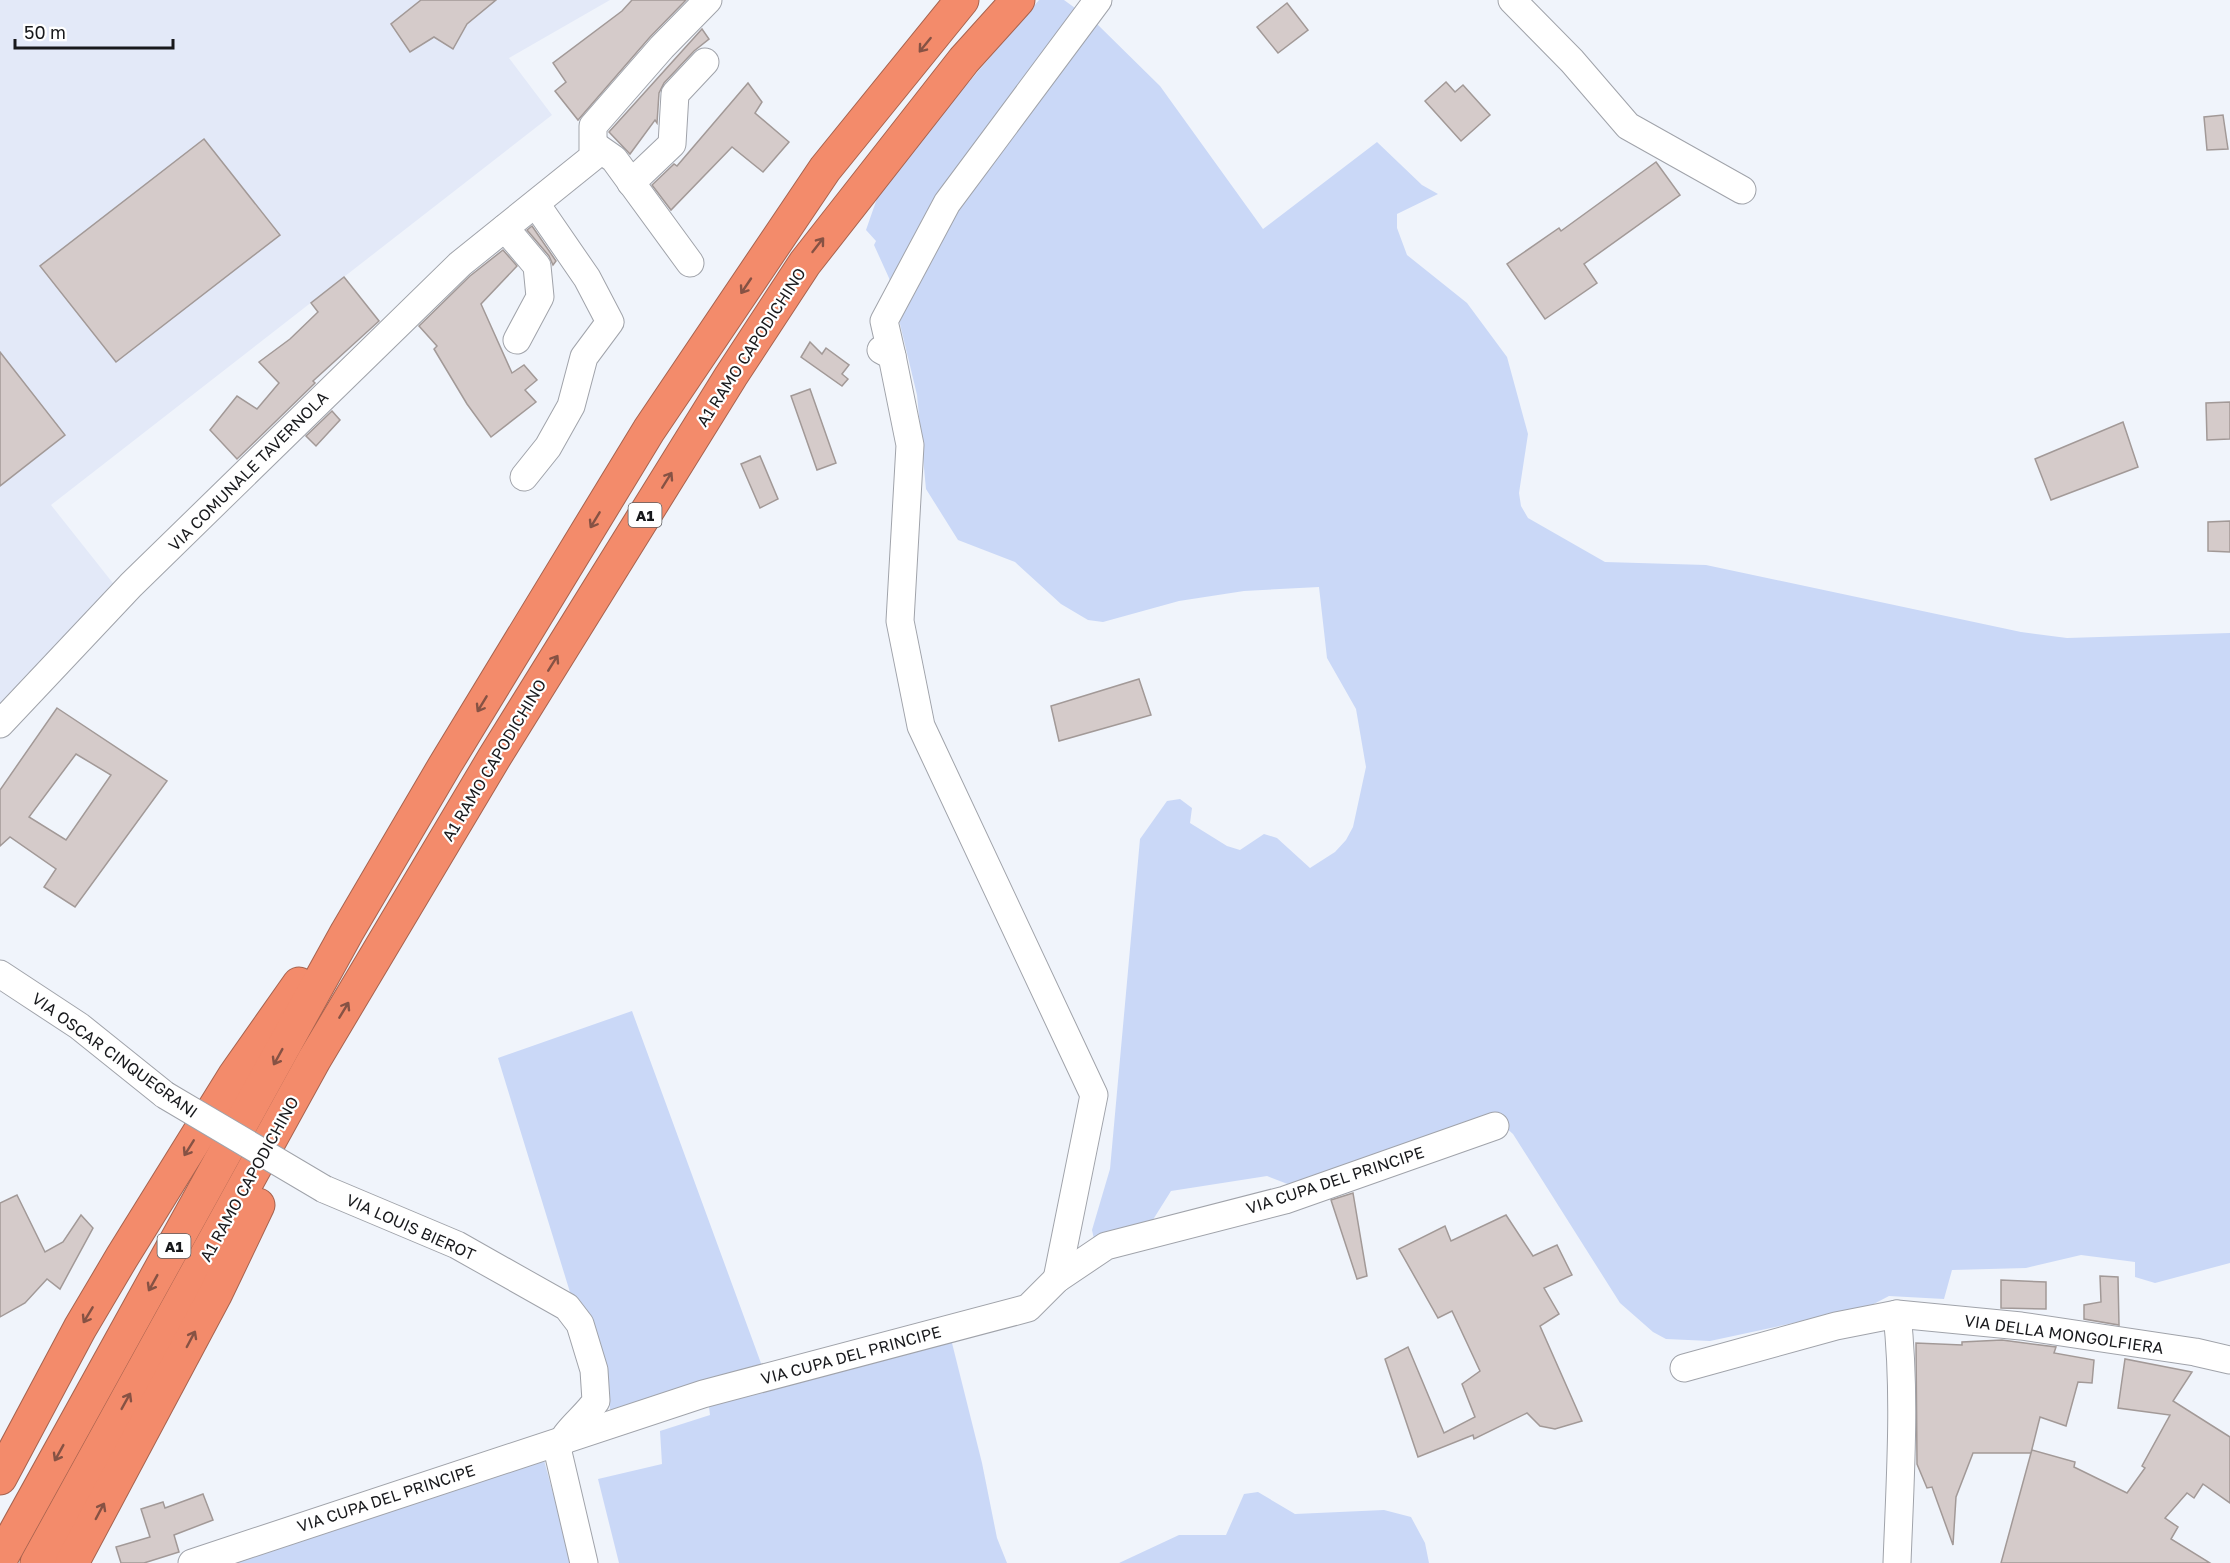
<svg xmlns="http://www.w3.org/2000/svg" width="2230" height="1563" viewBox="0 0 2230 1563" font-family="'Golos Text',sans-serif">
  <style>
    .built { fill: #e3e9f8 }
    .green { fill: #cad8f7 }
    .building { fill: #d5cbca; stroke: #a29997; stroke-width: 1.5; fill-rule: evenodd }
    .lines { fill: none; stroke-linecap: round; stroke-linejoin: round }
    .minor-casing { stroke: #a0a3aa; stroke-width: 29 }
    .highway-casing { stroke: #a6634f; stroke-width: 35 }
    .minor { stroke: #fff; stroke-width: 27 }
    .highway { stroke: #f38b6b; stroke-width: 33 }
    .minor-bridge-casing { stroke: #a0a3aa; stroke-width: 29; stroke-linecap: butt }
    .minor-bridge { stroke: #fff; stroke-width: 27 }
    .oneway { stroke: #865244 }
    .labels { text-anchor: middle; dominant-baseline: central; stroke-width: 4.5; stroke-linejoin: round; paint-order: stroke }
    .shield { fill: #fff; stroke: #5d5e60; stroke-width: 1.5 }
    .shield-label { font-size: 15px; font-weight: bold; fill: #18191c }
    .street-label { font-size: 16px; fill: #18191c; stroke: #fff }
  </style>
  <rect width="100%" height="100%" fill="#f0f4fb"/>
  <polygon class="built" points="0,0 610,0 509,58 552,115 51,505 116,587 0,711"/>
  <g class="green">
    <polygon points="1039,0 1064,0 1097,24 1160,86 1263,229 1377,142 1422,185 1438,194 1397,214 1397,228 1407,255 1467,303 1507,357 1528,434 1519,493 1521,506 1528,518 1605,562 1706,565 2021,632 2067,638 2230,633 2230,1263 2155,1283 2135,1277 2135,1262 2081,1255 2026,1268 1952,1270 1944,1299 1889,1296 1868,1307 1710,1341 1666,1339 1653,1332 1620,1303 1513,1134 1493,1116 1324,1198 1267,1176 1171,1191 1134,1250 1099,1262 1092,1230 1110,1169 1140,839 1167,801 1180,799 1192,808 1190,823 1227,846 1240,850 1264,834 1277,838 1310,868 1335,852 1346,840 1353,827 1366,767 1356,709 1327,658 1319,587 1244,591 1179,601 1103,622 1088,620 1061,604 1015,562 958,540 926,489 917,395 889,278 874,245 876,241 866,230 882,184"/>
    <polygon points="632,1011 762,1366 619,1413 610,1409 605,1371 573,1302 498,1058"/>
    <polygon points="951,1339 982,1463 997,1538 1007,1563 619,1563 598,1479 662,1464 660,1431 710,1415 708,1399"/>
    <polygon points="544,1460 572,1563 207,1563"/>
    <polygon points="1258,1492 1295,1514 1384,1510 1411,1517 1425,1543 1429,1563 1119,1563 1179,1535 1226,1535 1244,1494"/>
  </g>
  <g class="building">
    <polygon points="421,0 496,0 467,24 453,49 434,37 410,52 391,24"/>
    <polygon points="632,0 686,0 650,37 578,120 555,91 566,82 553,63 622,11"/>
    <polygon points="1287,3 1308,30 1278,53 1257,27"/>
    <polygon points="702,29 709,39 694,51 664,83 659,93 657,123 655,120 630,154 609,132"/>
    <polygon points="1446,82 1455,92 1463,85 1490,115 1461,141 1425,101"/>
    <polygon points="748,83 762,102 755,113 789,142 763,172 732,147 671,210 652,185 674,164 677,166"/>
    <polygon points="2223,115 2228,149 2207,150 2204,117"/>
    <polygon points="204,139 280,235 116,362 40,266"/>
    <polygon points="1656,162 1680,195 1584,264 1597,283 1545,319 1507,264 1559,228 1561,231"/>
    <polygon points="532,226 556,261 553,265 549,256 527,230"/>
    <polygon points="503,250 517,266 481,304 512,373 524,365 537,380 525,390 536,402 491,437 467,404 434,349 437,346 419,326 470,276"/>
    <polygon points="344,277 379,321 313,381 315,383 237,459 210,430 237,396 257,409 279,383 259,362 290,339 318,312 311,303"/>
    <polygon points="810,342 822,354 826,348 849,365 842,374 848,379 842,386 801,357"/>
    <polygon points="0,352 65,435 0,486"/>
    <polygon points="810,389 836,463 817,470 791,396"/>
    <polygon points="2230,402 2230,439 2207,440 2206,403"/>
    <polygon points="332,411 340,420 316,446 306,436"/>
    <polygon points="2123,422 2138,467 2051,500 2035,459"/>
    <polygon points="760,456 778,499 760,508 741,464"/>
    <polygon points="2230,521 2230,552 2208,551 2208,522"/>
    <polygon points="1139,679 1151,715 1059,741 1051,706"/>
    <path d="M57,708L167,781L75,907L44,887L56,869L10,837L0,846V790ZM76,754L111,775L66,840L29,817Z"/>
    <polygon points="1353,1193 1367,1276 1357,1279 1331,1200"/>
    <polygon points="17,1195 45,1252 63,1242 81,1215 93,1228 60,1289 47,1279 25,1303 0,1317 0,1203"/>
    <polygon points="1506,1215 1533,1256 1557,1245 1572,1275 1544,1288 1559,1314 1540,1326 1582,1421 1555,1429 1540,1426 1527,1413 1474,1439 1473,1435 1418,1457 1385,1359 1408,1347 1444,1433 1475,1417 1462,1384 1480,1371 1452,1311 1438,1318 1399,1249 1445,1226 1451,1241"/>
    <polygon points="2100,1276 2118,1277 2119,1325 2084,1319 2084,1305 2101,1302"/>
    <polygon points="2001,1280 2046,1282 2046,1309 2001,1308"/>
    <polygon points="2002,1340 2056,1347 2054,1353 2094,1360 2092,1383 2078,1382 2066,1426 2040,1417 2031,1453 2032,1450 2075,1462 2074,1467 2127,1493 2145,1468 2142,1466 2170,1415 2118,1408 2125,1359 2192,1372 2173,1401 2230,1437 2230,1503 2203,1484 2194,1498 2187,1493 2165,1518 2178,1527 2171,1539 2210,1563 2001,1563 2031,1453 1973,1453 1956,1497 1953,1545 1932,1487 1927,1488 1917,1464 1916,1343 1962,1345 1962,1342"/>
    <polygon points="203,1494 213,1520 174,1535 179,1552 144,1563 121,1563 116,1547 150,1537 141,1509 163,1502 165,1508"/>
  </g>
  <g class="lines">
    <defs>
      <g id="minor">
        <polyline points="1512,0 1572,61 1628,126 1742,190"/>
        <polyline points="594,145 614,159 690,263"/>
        <polyline points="631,183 672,144 675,94 705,62"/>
        <polyline points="505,228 537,266 540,297 517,340"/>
        <polyline points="881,350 892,356 910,445 900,621 921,726 1094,1095 1057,1279"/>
        <polyline points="892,356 884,321 947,203 1098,0"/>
        <polyline points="524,477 548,447 571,406 584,357 610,322 587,278 536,204"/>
        <polyline points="0,724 131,585 460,264 593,157 593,126 662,47 708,0"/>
        <polyline points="0,974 79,1026 165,1095"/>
        <path d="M324,1189L457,1245L567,1307L580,1324L594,1370L596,1401C585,1418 562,1432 558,1452L584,1563"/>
        <path d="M1897,1314C1906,1396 1900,1480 1897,1563"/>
        <polyline points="1684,1368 1836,1326 1897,1314 2021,1326 2195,1352 2230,1360"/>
        <polyline points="192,1563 703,1394 1028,1308 1057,1279 1106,1246 1285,1200 1495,1126"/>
      </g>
      <g id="highway">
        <polyline points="0,1478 80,1328 122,1257 235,1075 299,984"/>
        <polyline points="0,1560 347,932 445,765 649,430 825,169 962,0"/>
        <polyline points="37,1563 314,1060 494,758 731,376 805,263 964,60 1018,0"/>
        <polyline points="72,1563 216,1293 258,1205"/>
      </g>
    </defs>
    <use href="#minor" class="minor-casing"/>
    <use href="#highway" class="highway-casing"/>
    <use href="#minor" class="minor"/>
    <use href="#highway" class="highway"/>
    <defs>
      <polyline id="minor-bridge" points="165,1095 324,1189"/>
    </defs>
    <use href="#minor-bridge" class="minor-bridge-casing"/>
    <use href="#minor-bridge" class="minor-bridge"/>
  </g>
  <defs><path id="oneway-shaft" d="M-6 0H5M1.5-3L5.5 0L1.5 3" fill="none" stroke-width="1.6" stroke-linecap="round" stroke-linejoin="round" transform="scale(1.5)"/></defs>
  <g class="oneway">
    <use href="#oneway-shaft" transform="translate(925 45) rotate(129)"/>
    <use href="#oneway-shaft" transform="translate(818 245) rotate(-52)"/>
    <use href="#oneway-shaft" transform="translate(746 286) rotate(124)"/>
    <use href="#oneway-shaft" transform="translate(667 480) rotate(-58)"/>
    <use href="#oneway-shaft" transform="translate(595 520) rotate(121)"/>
    <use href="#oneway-shaft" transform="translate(553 663) rotate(-58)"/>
    <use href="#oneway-shaft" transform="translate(482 704) rotate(121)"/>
    <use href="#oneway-shaft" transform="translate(344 1010) rotate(-59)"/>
    <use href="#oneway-shaft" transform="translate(278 1057) rotate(119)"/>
    <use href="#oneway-shaft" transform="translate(189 1148) rotate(122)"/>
    <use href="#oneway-shaft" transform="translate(153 1283) rotate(119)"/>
    <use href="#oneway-shaft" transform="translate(88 1315) rotate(121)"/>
    <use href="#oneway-shaft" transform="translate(191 1339) rotate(-62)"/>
    <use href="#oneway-shaft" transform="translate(126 1401) rotate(-61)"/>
    <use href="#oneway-shaft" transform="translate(59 1453) rotate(119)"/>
    <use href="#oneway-shaft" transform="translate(100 1511) rotate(-62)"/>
  </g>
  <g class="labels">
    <g class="shield">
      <rect x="628.5" y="503" width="33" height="24" rx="4.5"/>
      <rect x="157.5" y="1234" width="33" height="24" rx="4.5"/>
    </g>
    <g class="shield-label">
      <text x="645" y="515">A1</text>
      <text x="174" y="1246">A1</text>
    </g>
    <g class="street-label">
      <text transform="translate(751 347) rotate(-57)">A1 RAMO CAPODICHINO</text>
      <text transform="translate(248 471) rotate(-45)">VIA COMUNALE TAVERNOLA</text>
      <text transform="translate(494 760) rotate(-59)">A1 RAMO CAPODICHINO</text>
      <text transform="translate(115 1055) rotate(36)">VIA OSCAR CINQUEGRANI</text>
      <text transform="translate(249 1179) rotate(-61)">A1 RAMO CAPODICHINO</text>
      <text transform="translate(1335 1180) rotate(-18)">VIA CUPA DEL PRINCIPE</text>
      <text transform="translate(411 1227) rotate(24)">VIA LOUIS BIEROT</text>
      <text transform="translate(2064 1334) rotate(8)">VIA DELLA MONGOLFIERA</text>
      <text transform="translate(851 1355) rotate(-15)">VIA CUPA DEL PRINCIPE</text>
      <text transform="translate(386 1498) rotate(-18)">VIA CUPA DEL PRINCIPE</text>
    </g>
  </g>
  <path d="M15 39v9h158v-9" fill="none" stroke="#18191c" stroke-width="3"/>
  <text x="24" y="39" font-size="18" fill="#18191c" stroke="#ffffff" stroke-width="4.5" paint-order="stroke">50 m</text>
</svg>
